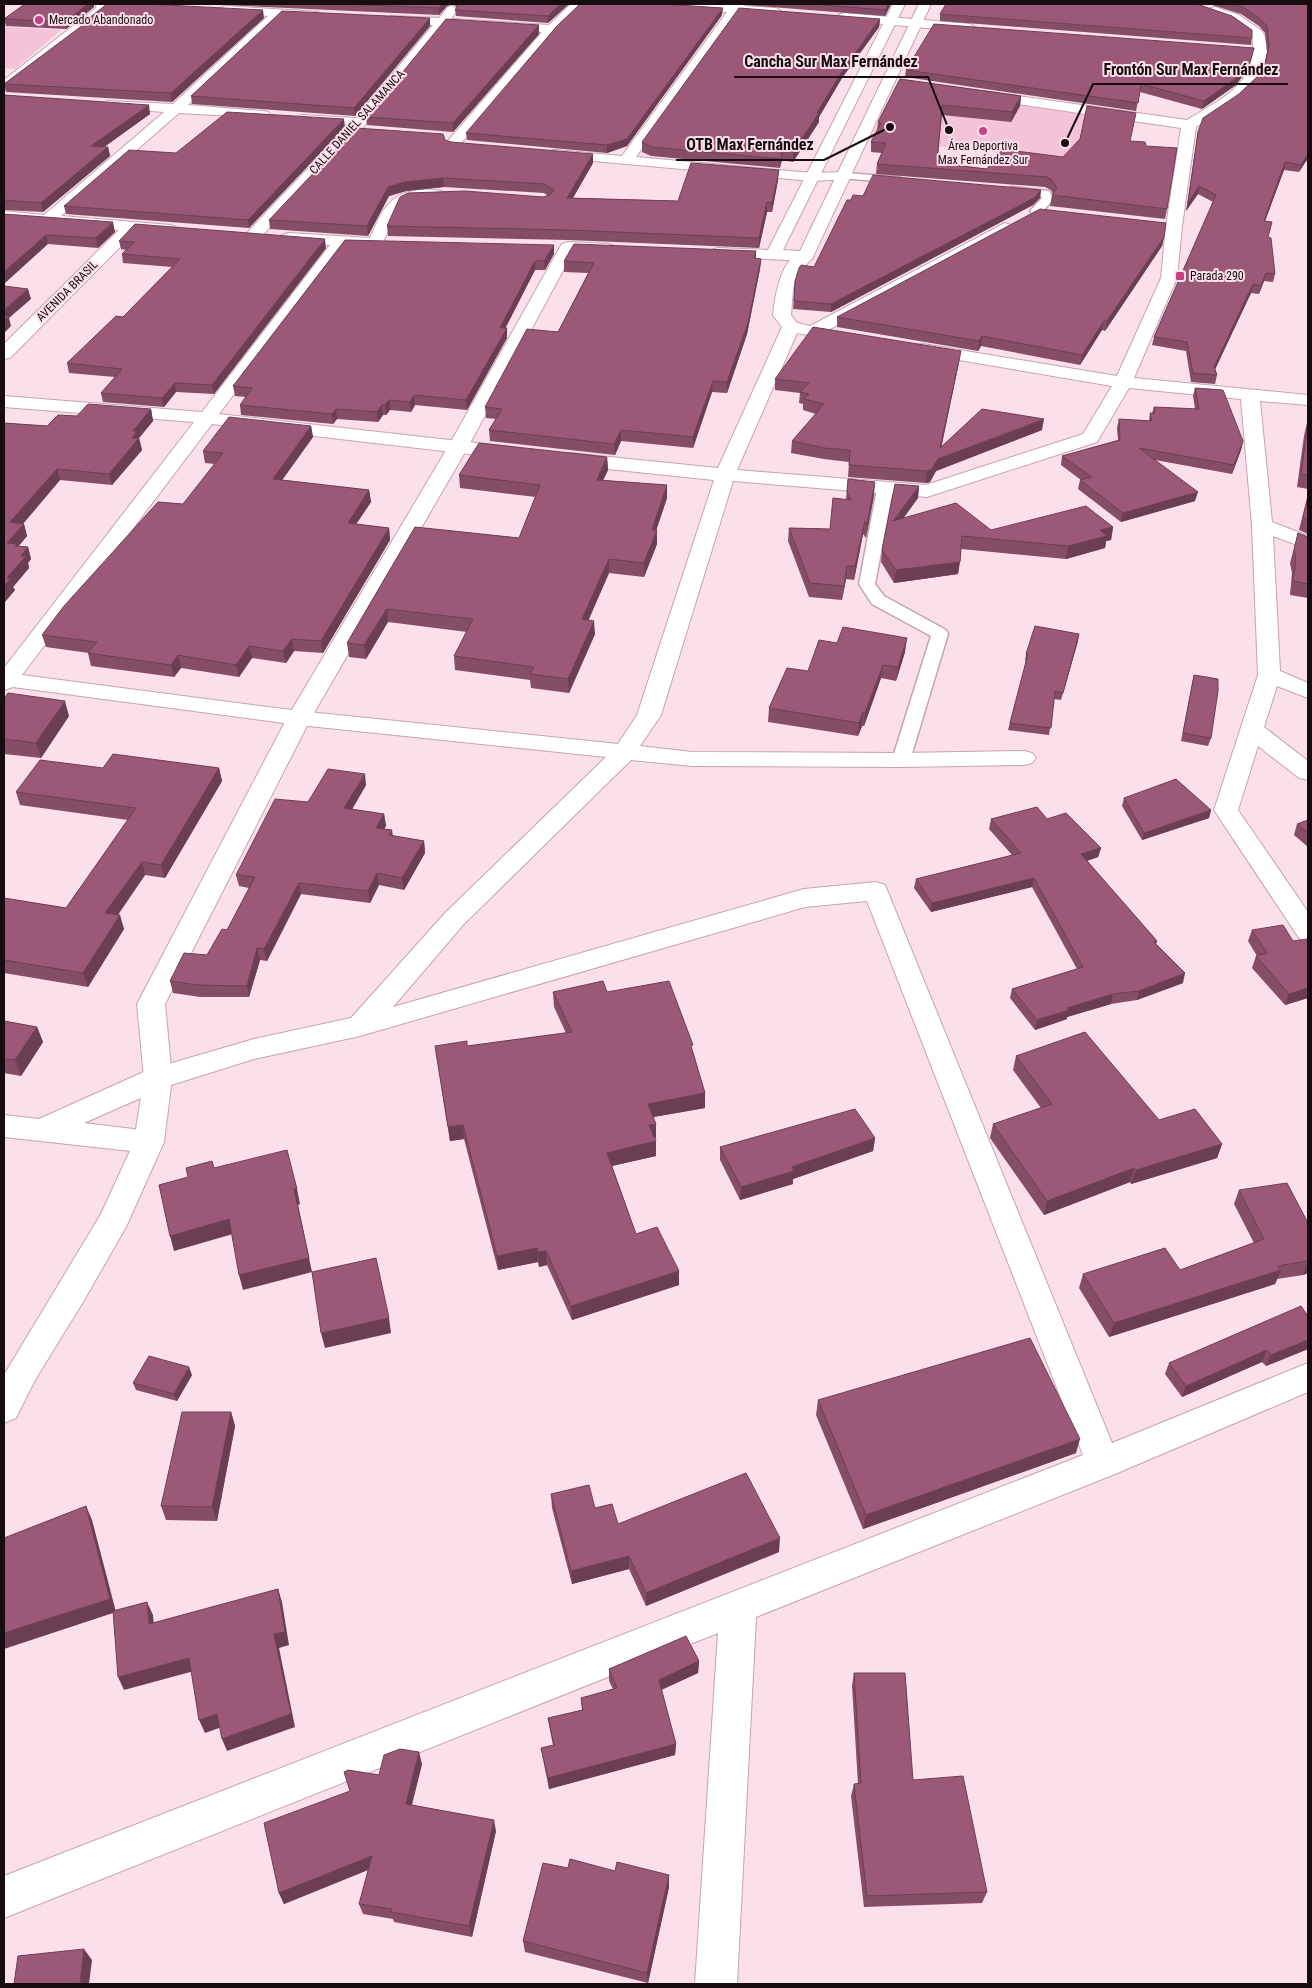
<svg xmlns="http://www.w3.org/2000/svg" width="1312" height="1988" viewBox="0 0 1312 1988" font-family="'Roboto Condensed',sans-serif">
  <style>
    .green { fill: #f5c3d8 }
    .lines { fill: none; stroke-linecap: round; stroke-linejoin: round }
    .service-casing { stroke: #c5a4b2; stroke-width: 3 }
    .minor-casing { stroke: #c5a4b2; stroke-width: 2 }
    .tertiary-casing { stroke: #c5a4b2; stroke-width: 2 }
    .service { fill: #fff; fill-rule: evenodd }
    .minor { fill: #fff; fill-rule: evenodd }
    .tertiary { fill: #fff; fill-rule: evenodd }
    .wall { fill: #854d66 }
    .shaded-wall { fill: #6c3e53 }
    .building { fill: #9b5977; stroke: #6c3e53 }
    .poi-dot { fill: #c44186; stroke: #fbdfea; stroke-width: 2 }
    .labels { text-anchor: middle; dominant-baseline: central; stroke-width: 4; stroke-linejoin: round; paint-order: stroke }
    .far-poi-label { font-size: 12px; fill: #170c10; stroke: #fbdfea; text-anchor: start }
    .far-street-label { font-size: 12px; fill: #170c10; stroke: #fbdfea }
    .leader { fill: none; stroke: #170c10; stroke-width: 2 }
    .callout-dot { fill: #170c10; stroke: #fbdfea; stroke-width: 2 }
    .callout-label { font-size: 16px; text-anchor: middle; font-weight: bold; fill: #170c10; stroke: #fbdfea; stroke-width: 4; stroke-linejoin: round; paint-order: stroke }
  </style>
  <rect width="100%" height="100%" fill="#fbdfea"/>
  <g class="green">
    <polygon points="4,27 61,30 15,69 4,68"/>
    <polygon points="895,86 1102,117 1069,159 870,140"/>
  </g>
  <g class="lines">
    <defs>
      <g id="service">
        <polygon points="845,173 899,177 905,180 899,183 841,178 839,176"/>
        <polygon points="1012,187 1049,191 1054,199 1040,214 1032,214 1030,211 1042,198 1041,196 1008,192 1006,190 1008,188"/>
        <polygon points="885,484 890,486 893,489 875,584 884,596 946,630 948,634 910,760 908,764 901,766 894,764 892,760 931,636 872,604 859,584 877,489 880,486"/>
      </g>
      <g id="minor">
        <polygon points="94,4 149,5 143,9 111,8 9,89 4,90 4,80 97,7"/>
        <polygon points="571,4 584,4 556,32 457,148 447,148 445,145 447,142 542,32 445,26 365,125 259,239 247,239 245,236 247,233 349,125 306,122 299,118 301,115 356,118 433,25 394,23 388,19 390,16 439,18 448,7 452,6 458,10 451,19 549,25"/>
        <polygon points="649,4 732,5 745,4 744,6 776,8 782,12 776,16 739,13 636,157 812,173 845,172 850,173 852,176 850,179 812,181 550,157 548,154 550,151 555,150 622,156 727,12 655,8"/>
        <polygon points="226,6 318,12 324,16 318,20 282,17 188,105 263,111 268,112 270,115 268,118 179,113 61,216 170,225 176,227 178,230 176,233 170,235 135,232 10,358 4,359 4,344 119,230 4,221 4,211 44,215 164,112 112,108 105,104 107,101 173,104 268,16 222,13 220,10 222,7"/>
        <path d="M1215,7L1239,15L1262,31C1266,37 1266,44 1267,50C1268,88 1223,109 1196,127L1182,226L1177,278L1134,378L1308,395V405L1260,401L1272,522L1308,536V549L1273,536L1280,671L1308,683V698L1277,686L1264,727L1308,761V780L1299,778L1258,746L1238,810L1308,912V941L1299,938L1214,810L1258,675L1252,525L1241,399L1129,388L1097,442L927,497L733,481L661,715L640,746L692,752L901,753L1024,751L1032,753L1036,758L1032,763L1024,765L901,767L692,766L631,760L463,925L393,1007L804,889L876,882L885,885L1112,1443L1308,1363V1392L1115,1474L756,1617L737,1984H695L718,1633L4,1918V1876L1083,1455L867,901L805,907L360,1036L254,1059L168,1086L84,1123L149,1131L160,1134L164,1142L160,1150L149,1153L4,1137V1115L39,1119L148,1070L254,1039L351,1018L445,913L606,757L299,725L13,687L4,690V668L194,422L4,407V396L202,412L330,245L288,243L282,241L280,238L282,235L288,233L370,238C380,216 387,195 413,191C423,189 432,189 441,191L444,194L441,197L421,199L406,203L397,212L384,240L387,243L385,246L375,248L346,246L219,414L512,447L519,449L522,453L519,457L512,459L212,424L22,675L299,711L618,744L637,715L714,480L570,465L563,463L560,459L563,455L570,453L718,468L782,327L773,315C775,296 782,245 812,253L814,256L797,275L793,289L791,315L797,323L810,326L1005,223L1011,225L1013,228L1011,231L819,335L813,336L797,333L737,470L926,485L1083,434L1112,386L923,354L917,353L914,349L917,345L923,344L1117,376L1161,278L1166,226L1181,128L983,99L976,95L983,91L1187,120C1222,98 1259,84 1252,36L1231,21L1211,14L1209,11L1211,8Z"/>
        <polygon points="844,13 970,24 976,28 970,32 840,20 838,17 840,14"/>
      </g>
      <g id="tertiary">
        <polygon points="893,4 905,4 783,250 800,251 919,4 931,4 812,259 806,261 712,256 710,253 712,250 718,248 768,250"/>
        <polygon points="568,242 608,244 614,246 616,249 614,252 573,252 468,447 311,718 165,1004 172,1078 164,1142 126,1227 83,1302 35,1380 16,1418 4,1423 4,1375 101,1214 134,1142 144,1078 137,1004 287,718 448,447 560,247 562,244"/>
      </g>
    </defs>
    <use href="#service" class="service-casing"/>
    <use href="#minor" class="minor-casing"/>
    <use href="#tertiary" class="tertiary-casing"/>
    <use href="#service" class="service"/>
    <use href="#minor" class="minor"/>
    <use href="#tertiary" class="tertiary"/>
  </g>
  <g class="wall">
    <polygon points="25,4 94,4 94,7 66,29 6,26 4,19"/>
    <polygon points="203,4 569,4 548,23 456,16 455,10 457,7 452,4 447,6 439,15"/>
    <polygon points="746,4 891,4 885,16 746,5"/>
    <polygon points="1209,4 1304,4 1308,5 1308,162 1306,161 1299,172 1284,170 1265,221 1275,274 1273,282 1264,281 1259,294 1251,293 1215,369 1217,375 1215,384 1191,382 1186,351 1152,345 1154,337 1213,202 1198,194 1186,211 1198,132 1239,94 1260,74 1265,61 1267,52 1265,33 1259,26 1241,14"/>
    <polygon points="940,14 1252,38 1251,45 940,21"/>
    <polygon points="722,15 627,146 607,153 467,140 466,133"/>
    <polygon points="264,18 172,102 6,92 4,84 85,24 84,22"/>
    <polygon points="430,18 430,26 355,116 192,104 191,96"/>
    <polygon points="880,19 879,27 842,78 819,117 819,122 793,162 782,160 780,168 651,156 642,152 642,142"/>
    <polygon points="539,25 539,34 453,132 367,125 366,117"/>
    <polygon points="1249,67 1236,85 1202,109 1140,92 1136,111 905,77 906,70"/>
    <polygon points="900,79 1021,96 1020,106 1011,122 942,115 937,163 987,169 1063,157 1131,141 1146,146 1167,209 1165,219 1050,206 1052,195 1053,194 1051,190 1045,187 876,174 877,164 882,153 871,152 871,142 877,131 878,122"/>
    <polygon points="4,95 150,114 104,147 108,147 110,156 43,212 4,210"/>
    <polygon points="345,127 249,228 66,214 64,206 176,153"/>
    <polygon points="445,140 451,142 593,163 573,198 678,201 778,180 772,212 767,212 759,248 568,240 388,236 387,226 543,197 548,196 544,193 444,187 406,191 389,196 368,236 270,229 269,220"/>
    <polygon points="1041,190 1040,198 1033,205 831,312 793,309 795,281 814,267 851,200 863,196"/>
    <polygon points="4,214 115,232 98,248 48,244"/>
    <polygon points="1164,237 1162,246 1105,331 1102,330 1080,365 981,346 978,351 837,327 837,317"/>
    <polygon points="345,240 554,254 545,270 535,270 505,328 507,328 507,338 467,410 415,405 411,412 390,410 386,415 383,415 378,422 337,419 333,424 241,415 240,405 246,397 235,396 233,386"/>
    <polygon points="119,241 326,248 214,394 176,392 164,407 103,402 101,393 115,377 69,373 67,363 123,317 172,267 123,263 122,254 126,250 121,249"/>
    <polygon points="756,251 756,258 761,259 760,269 747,334 727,393 712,392 693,448 621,441 615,455 490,441 489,430 496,419 486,418 485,407 558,332 588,273 564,272 564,261"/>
    <polygon points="959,362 941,447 1042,430 936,471 930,482 926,483 848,477 849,462 824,459 791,453 792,441 816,414 803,410 803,404 799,403 800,393 775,390 775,379"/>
    <polygon points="1195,388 1243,441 1241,450 1232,474 1155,460 1195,501 1121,522 1078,489 1080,480 1081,480 1061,465 1062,456 1118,440 1117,428 1119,419 1149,421 1150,413 1152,413 1154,407 1195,409 1193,396"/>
    <polygon points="151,409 153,421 139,438 142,450 112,485 60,480 23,524 24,524 27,536 18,546 28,547 31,559 28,563 29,568 13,587 15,590 4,603 4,423 47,426 77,416"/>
    <polygon points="1308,418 1308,489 1297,487 1304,436"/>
    <polygon points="311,426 313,437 282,480 369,490 371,502 356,524 389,528 390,540 323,653 294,651 286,663 252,658 239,677 181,668 174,677 91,666 88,653 89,653 46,647 42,635 183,504 215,464 205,463 203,451"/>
    <polygon points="607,457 608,470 603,480 667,485 667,498 656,530 657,544 644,577 609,573 588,620 595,634 569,693 531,688 530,680 455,670 454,656 467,632 388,622 366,659 349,657 347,643 415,527 519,538 536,497 460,488 459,475"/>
    <polygon points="848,479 874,495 866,538 863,534 854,580 846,579 842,600 809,597 788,541 789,528 830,529 846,499"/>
    <polygon points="919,486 918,498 903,519 991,530 1113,527 1111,540 1106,541 1105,548 1066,559 961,549 958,574 894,583 881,562 882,550"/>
    <polygon points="1308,495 1308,534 1299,530"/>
    <polygon points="1298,533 1308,537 1308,598 1290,595 1292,573 1290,563"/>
    <polygon points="1078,641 1061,700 1054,699 1049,735 1008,730 1026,661 1025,661 1026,654"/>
    <polygon points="905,652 896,681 881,678 864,726 862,726 858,736 768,722 769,708 808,671"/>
    <polygon points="1194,675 1211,738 1208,746 1181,741"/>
    <polygon points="4,699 69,716 41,758 4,754"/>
    <polygon points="103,768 219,768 222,781 165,878 145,875 118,915 124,929 88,987 4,973 4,898 66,908 128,820 20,805 16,792"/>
    <polygon points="366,785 352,809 384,814 386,826 384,829 392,830 393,836 424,841 425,853 404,890 379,885 370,903 301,894 267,961 260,960 249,997 200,997 173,993 170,981 207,955 227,930 249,888 239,886 236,875 308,802"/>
    <polygon points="1124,798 1211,810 1209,818 1142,840 1122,806"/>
    <polygon points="991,819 1047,819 1101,848 1098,857 1087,861 1157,941 1156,945 1183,983 1137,1000 1111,1004 1067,1017 1067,1019 1035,1030 1010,998 1012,989 1077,969 1032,887 931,912 914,888 916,879 1012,855 989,829"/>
    <polygon points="1308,820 1308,847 1294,835 1297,824"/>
    <polygon points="1252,930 1293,941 1308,998 1285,1005 1252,968 1256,956 1257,956 1248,941"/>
    <polygon points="553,992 607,992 693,1052 705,1093 705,1108 653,1117 656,1138 655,1138 656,1156 612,1166 636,1234 679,1285 572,1320 547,1265 539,1267 538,1262 498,1270 464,1139 450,1141 435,1046 467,1046 566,1033 554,1007"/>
    <polygon points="4,1021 37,1027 43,1042 21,1076 4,1073"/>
    <polygon points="1016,1056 1159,1120 1222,1144 1217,1158 1131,1184 1130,1182 1044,1215 990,1138 993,1124 1041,1108 1013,1070"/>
    <polygon points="875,1138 873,1151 793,1179 793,1184 740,1200 720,1160 720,1147"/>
    <polygon points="1239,1190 1308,1223 1308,1273 1303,1275 1277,1279 1275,1284 1109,1337 1079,1288 1083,1274 1180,1270 1254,1243 1234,1204"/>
    <polygon points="1308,1316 1308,1349 1266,1366 1262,1362 1182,1397 1165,1374 1169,1363"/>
    <polygon points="192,1375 177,1401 136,1390 133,1383"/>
    <polygon points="818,1400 1076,1453 863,1529 816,1415"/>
    <polygon points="231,1412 235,1426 217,1521 166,1520 161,1506"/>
    <polygon points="551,1494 595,1508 618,1524 779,1552 646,1606 629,1569 572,1584 552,1508"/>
    <polygon points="699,1661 698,1673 661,1690 676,1744 675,1755 549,1789 543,1759 541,1748 553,1745 550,1730 548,1718 582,1710 581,1698 613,1689 609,1681 609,1669"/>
    <polygon points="854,1673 913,1780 987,1892 982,1903 864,1907 851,1796 854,1784 858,1784 852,1686"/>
    <polygon points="422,1764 412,1805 496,1831 472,1937 394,1922 393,1919 363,1914 359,1904 368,1870 284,1904 279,1893 350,1791 379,1775"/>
    <polygon points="568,1868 615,1871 669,1887 648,1983 525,1952 523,1941"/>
  </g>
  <g class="shaded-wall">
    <polygon points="88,4 94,4 94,7 66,29 65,22"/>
    <polygon points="442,4 452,4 447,6 439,15 439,8"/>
    <polygon points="561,4 569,4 548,23 548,16"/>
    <polygon points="888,4 891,4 885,16 885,10"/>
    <polygon points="723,8 722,15 627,146 607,153 607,145"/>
    <polygon points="263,10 264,18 172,102 171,93"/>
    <polygon points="430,18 430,26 355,116 354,108"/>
    <polygon points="880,19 879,27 842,78 819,117 819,122 793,162 793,152 843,70"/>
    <polygon points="539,25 539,34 453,132 453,123"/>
    <polygon points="1254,48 1249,67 1236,85 1202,109 1204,101"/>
    <polygon points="1021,96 1020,106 1011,122 1012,112"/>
    <polygon points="149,105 150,114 93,155 91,146"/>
    <polygon points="344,119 345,127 249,228 248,220"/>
    <polygon points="108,147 110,156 43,212 41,203"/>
    <polygon points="782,151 782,160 780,168 781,159"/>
    <polygon points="593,154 593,163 567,208 567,198"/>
    <polygon points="1308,154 1306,161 1299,172 1301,165"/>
    <polygon points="1285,162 1284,170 1262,229 1264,221"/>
    <polygon points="779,170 778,180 772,212 772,203"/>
    <polygon points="443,178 444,187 406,191 389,196 368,236 367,226 388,187 405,182"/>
    <polygon points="1199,186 1198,194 1186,211 1188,203"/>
    <polygon points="1041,190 1040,198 1033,205 831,312 831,304"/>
    <polygon points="767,202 767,212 759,248 759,238"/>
    <polygon points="113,222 115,232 98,248 96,238"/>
    <polygon points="46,235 48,244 4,284 4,272"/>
    <polygon points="1164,237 1162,246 1105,331 1107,321"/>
    <polygon points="325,239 326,248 214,394 212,385"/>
    <polygon points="554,245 554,254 545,270 544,261"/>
    <polygon points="761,259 760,269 747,334 727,393 727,382"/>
    <polygon points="535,261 535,270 501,337 500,328"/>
    <polygon points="1266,273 1264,281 1259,294 1261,286"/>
    <polygon points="1253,284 1251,293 1212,376 1214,367"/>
    <polygon points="28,289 31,299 9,318 11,326 4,333 4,310"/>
    <polygon points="1104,321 1102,330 1080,365 1082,355"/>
    <polygon points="507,328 507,338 467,410 466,400"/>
    <polygon points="982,336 981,346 978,351 979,341"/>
    <polygon points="961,351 959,362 939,459 1044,419 1042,430 936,471 930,482 926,483 927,471 940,448"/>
    <polygon points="713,381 712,392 693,448 693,437"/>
    <polygon points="175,383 176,392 164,407 162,398"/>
    <polygon points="414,395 415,405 411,412 410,402"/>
    <polygon points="389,400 390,410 386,415 385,405"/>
    <polygon points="382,405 383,415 378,422 377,412"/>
    <polygon points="151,409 153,421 139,438 142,450 112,485 109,474 132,438 133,431"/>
    <polygon points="336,409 337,419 333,424 332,414"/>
    <polygon points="311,426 313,437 275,490 273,479"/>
    <polygon points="621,430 621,441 615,455 614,444"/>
    <polygon points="1243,441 1241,450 1232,474 1234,465"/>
    <polygon points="607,457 608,470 597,493 597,480"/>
    <polygon points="57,469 60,480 14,534 10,522"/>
    <polygon points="875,482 874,495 866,538 867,525"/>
    <polygon points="667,485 667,498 652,543 652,530"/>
    <polygon points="919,486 918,498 891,534 893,521"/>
    <polygon points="369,490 371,502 349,535 348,523"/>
    <polygon points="1198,492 1195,501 1121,522 1123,513"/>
    <polygon points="865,521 863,534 854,580 855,566"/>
    <polygon points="24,524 27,536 18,547 7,543"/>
    <polygon points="1113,527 1111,540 1106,541 1105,548 1066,559 1068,546 1100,530"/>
    <polygon points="389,528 390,540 323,653 321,641"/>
    <polygon points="657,530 657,544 644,577 644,563"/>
    <polygon points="28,547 31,559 28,563 29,568 13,587 15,590 4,603 4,587 7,578 21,556"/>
    <polygon points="609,559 609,573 583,633 582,619"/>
    <polygon points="960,562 958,574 894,583 896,570"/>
    <polygon points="847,566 846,579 842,600 844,586"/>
    <polygon points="387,609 388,622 366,659 364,645"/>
    <polygon points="594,621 595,634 569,693 568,679"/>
    <polygon points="1079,634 1078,641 1061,700 1063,693"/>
    <polygon points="907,638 905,652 896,681 898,667"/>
    <polygon points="292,639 294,651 286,663 283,651"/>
    <polygon points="249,646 252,658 239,677 236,665"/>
    <polygon points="178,655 181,668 174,677 171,665"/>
    <polygon points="883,665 881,678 864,726 865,713"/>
    <polygon points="65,701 69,716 41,758 36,743"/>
    <polygon points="863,712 862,726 858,736 859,723"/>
    <polygon points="219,768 222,781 165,878 161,865"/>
    <polygon points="365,774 366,785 346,820 344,808"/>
    <polygon points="1211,810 1209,818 1142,840 1144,833"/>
    <polygon points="384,814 386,826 378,839 376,828"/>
    <polygon points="424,841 425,853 404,890 402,878"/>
    <polygon points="1101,848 1098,857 1079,863 1081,854"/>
    <polygon points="142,862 145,875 109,927 105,913"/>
    <polygon points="377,873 379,885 370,903 368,891"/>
    <polygon points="1034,878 1032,887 931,912 932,903"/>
    <polygon points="299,883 301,894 267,961 264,949"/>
    <polygon points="120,915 124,929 88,987 83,973"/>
    <polygon points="257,948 260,960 249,997 247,986"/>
    <polygon points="1185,973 1183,983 1137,1000 1139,991"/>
    <polygon points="1308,988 1308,998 1285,1005 1289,994"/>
    <polygon points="1113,994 1111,1004 1067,1017 1067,1019 1035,1030 1037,1020 1067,1008"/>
    <polygon points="37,1027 43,1042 21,1076 15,1060"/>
    <polygon points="705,1093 705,1108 648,1118 648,1104"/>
    <polygon points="656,1124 656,1138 649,1139 649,1125"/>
    <polygon points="463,1125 464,1139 450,1141 448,1127"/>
    <polygon points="875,1138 873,1151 793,1179 793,1184 740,1200 741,1187 792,1167"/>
    <polygon points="656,1141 656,1156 607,1167 607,1153"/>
    <polygon points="1222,1144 1217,1158 1131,1184 1136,1170"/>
    <polygon points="1134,1168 1130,1182 1044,1215 1047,1201"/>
    <polygon points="294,1189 297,1189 300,1204 298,1205 312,1272 243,1290 239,1275"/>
    <polygon points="229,1219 233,1234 174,1251 170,1236"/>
    <polygon points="537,1248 538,1262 498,1270 497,1256"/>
    <polygon points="546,1251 547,1265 539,1267 538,1252"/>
    <polygon points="1308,1262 1308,1273 1303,1275"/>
    <polygon points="1281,1270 1275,1284 1109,1337 1114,1323"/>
    <polygon points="679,1271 679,1285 572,1320 571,1306"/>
    <polygon points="389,1318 391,1333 325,1348 321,1333"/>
    <polygon points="1308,1340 1308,1349 1266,1366 1271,1355"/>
    <polygon points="1267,1350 1262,1362 1182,1397 1186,1386"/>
    <polygon points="189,1367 192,1375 177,1401 174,1394"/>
    <polygon points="231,1412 235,1426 217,1521 212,1507"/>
    <polygon points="1080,1439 1076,1453 863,1529 866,1515"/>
    <polygon points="86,1506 92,1520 116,1612 4,1649 4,1633"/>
    <polygon points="780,1538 779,1552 646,1606 646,1593"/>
    <polygon points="629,1556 629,1569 572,1584 571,1571"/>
    <polygon points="278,1589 282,1602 289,1645 279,1648 295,1727 227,1751 222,1739 274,1634"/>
    <polygon points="147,1602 153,1615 155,1637 149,1624"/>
    <polygon points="189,1658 194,1671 124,1690 118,1677"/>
    <polygon points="699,1661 698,1673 659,1691 659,1680"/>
    <polygon points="217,1714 222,1727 205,1733 199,1720"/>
    <polygon points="676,1744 675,1755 549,1789 548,1778"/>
    <polygon points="419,1752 422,1764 409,1815 406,1804"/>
    <polygon points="494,1820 496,1831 472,1937 469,1926"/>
    <polygon points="372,1856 375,1867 284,1904 279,1893"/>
    <polygon points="669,1875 669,1887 648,1983 647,1973"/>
    <polygon points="84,1949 92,1960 89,1984 80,1984"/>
  </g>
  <g class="building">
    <polygon points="25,4 88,4 65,22 4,19"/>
    <polygon points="107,4 146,4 263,10 171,93 4,84 87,22 84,22"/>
    <polygon points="340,4 442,4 439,8"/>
    <polygon points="459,4 561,4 548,16 455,10"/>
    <polygon points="580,4 662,4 723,8 627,139 607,145 466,133 557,26"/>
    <polygon points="811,4 888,4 885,10"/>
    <polygon points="946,4 1197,4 1232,16 1252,30 1252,38 940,14"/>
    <polygon points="1232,4 1304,4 1308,5 1308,154 1301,165 1285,162 1264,221 1272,222 1268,237 1271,238 1275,274 1266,273 1261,286 1253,284 1214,367 1217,375 1193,373 1187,342 1154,337 1216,195 1199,186 1188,203 1198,132 1203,118 1239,94 1260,74 1266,60 1269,45 1267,26 1260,19 1243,7"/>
    <polygon points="739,8 880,19 843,70 817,113 819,113 793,152 782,151 781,159 651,147 642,142"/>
    <polygon points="282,11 430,18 354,108 191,96"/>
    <polygon points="446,19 539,25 453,123 366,117"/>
    <polygon points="934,24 1254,48 1251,59 1238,77 1204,101 1141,84 1138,103 906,70"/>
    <polygon points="900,79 1021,96 1012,112 942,105 937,163 987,169 1000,149 1063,157 1080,139 1087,106 1136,113 1130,141 1145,142 1146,146 1177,148 1167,209 1052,195 1057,188 1052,180 1047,177 877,164 886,143 871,142 881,123 878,122"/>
    <polygon points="4,95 149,105 91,146 108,147 41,203 4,200"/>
    <polygon points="227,112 344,119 248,220 64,206 129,150 176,153"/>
    <polygon points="356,128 443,134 445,140 451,142 593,154 567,198 678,201 691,163 779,170 772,203 767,202 759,238 568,230 387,226 400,197 408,193 465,191 543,197 550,195 554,190 544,184 443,178 405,182 388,187 367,226 269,220"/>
    <polygon points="873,175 1041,190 1034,198 831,304 794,301 795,281 799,268 801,265 814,267 847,200 851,200 853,195 863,196"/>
    <polygon points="1040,209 1166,223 1164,237 1107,321 1104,321 1082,355 982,336 979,341 837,317"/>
    <polygon points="4,214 113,222 96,238 46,235 4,272"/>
    <polygon points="135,224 325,239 212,385 175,383 162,398 101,393 122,369 67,363 116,316 123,317 180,259 122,254 135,242 119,241"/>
    <polygon points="345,240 554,245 544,261 535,261 500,328 507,328 466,400 414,395 410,402 389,400 385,405 382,405 377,412 336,409 332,414 240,405 252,388 233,386"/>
    <polygon points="574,244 756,251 754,258 761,259 748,323 727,382 713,381 693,437 621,430 614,444 489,430 502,409 485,407 527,329 558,332 594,263 564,261"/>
    <polygon points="4,286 28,289 4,310"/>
    <polygon points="4,315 8,316 4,321"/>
    <polygon points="813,327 961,351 940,448 982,409 1044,419 938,459 931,470 927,471 849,465 850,450 824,448 792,441 824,404 804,399 809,394 800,392 809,383 775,379"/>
    <polygon points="1195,388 1223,390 1243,441 1234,465 1139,448 1198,492 1123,513 1080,480 1092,477 1062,456 1120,440 1119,419 1152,421 1150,413 1155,413 1154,407 1199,409"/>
    <polygon points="88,404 151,409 133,431 137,431 132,438 139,438 109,474 57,469 10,522 24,524 7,543 17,544 15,546 28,547 21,556 26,556 7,578 11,578 4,587 4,423 47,426 58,415 77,416"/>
    <polygon points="229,417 311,426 273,479 369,490 348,523 389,528 321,641 292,639 283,651 249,646 236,665 178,655 171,665 88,653 97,642 42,635 64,606 158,502 183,504 223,453 203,451"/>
    <polygon points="1308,421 1308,475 1301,474"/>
    <polygon points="479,443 607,457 597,480 667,485 652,530 657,530 644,563 609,559 582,619 594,621 568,679 530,674 534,667 454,656 473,619 387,609 364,645 347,643 415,527 519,538 540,485 459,475"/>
    <polygon points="848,479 875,482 867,525 865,521 855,566 847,566 844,586 810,583 789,528 830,529 833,498 851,500 847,492"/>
    <polygon points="895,484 919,486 893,521 956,503 991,530 1086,506 1113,527 1100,530 1107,536 1068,546 962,536 960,562 896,570 882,550"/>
    <polygon points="1308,496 1308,520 1303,517"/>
    <polygon points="1298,533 1308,537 1308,584 1293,581 1296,560 1294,550"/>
    <polygon points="1035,626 1079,634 1063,693 1055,691 1051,728 1010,723 1028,654 1026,654"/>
    <polygon points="843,627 907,638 898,667 883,665 865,713 863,712 859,723 769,708 787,668 808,671 819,640 837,643"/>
    <polygon points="1194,675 1218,679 1218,691 1211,738 1183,733"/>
    <polygon points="8,693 65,701 36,743 4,739 4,699"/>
    <polygon points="113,754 219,768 161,865 142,862 105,913 120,915 83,973 4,960 4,898 66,908 136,808 16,792 40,760 103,768"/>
    <polygon points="328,769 365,774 344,808 384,814 376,828 392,830 389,835 424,841 402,878 377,873 368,891 299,883 264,949 257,948 247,986 197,985 170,981 184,953 207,955 222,929 227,930 255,877 236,875 275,799 308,802"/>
    <polygon points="1176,779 1211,810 1144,833 1124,798"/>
    <polygon points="1037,807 1047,819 1066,813 1101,848 1081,854 1157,941 1154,942 1185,973 1139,991 1113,994 1067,1008 1069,1010 1037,1020 1012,989 1083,967 1034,878 932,903 916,879 1021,853 991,819"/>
    <polygon points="1308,820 1308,833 1297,824"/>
    <polygon points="1283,925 1293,941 1308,939 1308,988 1289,994 1256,956 1267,953 1252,930"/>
    <polygon points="603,981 607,992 669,981 693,1045 691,1046 705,1093 648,1104 656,1124 649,1125 656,1141 607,1153 636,1234 657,1227 679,1271 571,1306 546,1251 538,1252 537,1248 497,1256 463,1125 448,1127 435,1046 467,1041 467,1046 572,1032 553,992"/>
    <polygon points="4,1021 37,1027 15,1060 4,1059"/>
    <polygon points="1085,1032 1159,1120 1195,1109 1222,1144 1136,1170 1134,1168 1047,1201 993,1124 1052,1104 1016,1056"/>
    <polygon points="855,1109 875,1138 792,1167 794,1171 741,1187 720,1147"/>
    <polygon points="287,1150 297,1189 294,1189 309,1258 239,1275 229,1219 170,1236 159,1185 188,1177 186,1168 212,1161 214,1168"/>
    <polygon points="1287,1183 1308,1223 1308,1261 1277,1266 1281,1270 1114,1323 1083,1274 1165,1248 1180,1270 1264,1239 1239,1190"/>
    <polygon points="376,1258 389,1318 321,1333 312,1272"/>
    <polygon points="1301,1306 1308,1316 1308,1340 1271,1355 1267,1350 1186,1386 1169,1363"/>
    <polygon points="1030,1338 1080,1439 866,1515 818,1400"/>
    <polygon points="149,1356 189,1367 174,1394 133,1383"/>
    <polygon points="182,1412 231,1412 212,1507 161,1506"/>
    <polygon points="746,1473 780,1538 646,1593 629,1556 571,1571 551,1494 589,1485 595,1508 612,1504 618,1524"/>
    <polygon points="86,1506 110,1599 4,1633 4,1538"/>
    <polygon points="278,1589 285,1632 274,1634 291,1714 222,1739 217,1714 199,1720 189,1658 118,1677 113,1611 147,1602 149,1624"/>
    <polygon points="686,1636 699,1661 659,1680 676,1744 548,1778 541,1748 554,1745 548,1718 583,1710 581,1698 617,1688 609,1669"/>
    <polygon points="854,1673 905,1673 913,1780 963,1776 987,1892 867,1896 854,1784 861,1783"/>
    <polygon points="400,1749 419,1752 406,1804 494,1820 469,1926 391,1912 392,1909 359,1904 372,1856 279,1893 264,1823 350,1791 344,1772 348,1770 379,1775 384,1755"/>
    <polygon points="570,1859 615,1871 617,1862 669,1875 647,1973 523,1941 543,1863 568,1868"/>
    <polygon points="84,1949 80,1984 14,1984 18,1956"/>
  </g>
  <g class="poi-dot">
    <circle cx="39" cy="20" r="5"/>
    <circle cx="983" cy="131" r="5"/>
    <rect x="1175" y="271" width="10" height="10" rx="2.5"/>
  </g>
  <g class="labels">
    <g class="far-poi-label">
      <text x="49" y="20">Mercado Abandonado</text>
      <text x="983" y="146" text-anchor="middle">Área Deportiva<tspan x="983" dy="14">Max Fernández Sur</tspan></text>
      <text x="1190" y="276">Parada 290</text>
    </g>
    <g class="far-street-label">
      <text transform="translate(357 122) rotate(-48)">CALLE DANIEL SALAMANCA</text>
      <text transform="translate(67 291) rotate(-45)">AVENIDA BRASIL</text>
    </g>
  </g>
  <path class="leader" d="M949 130L928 77H734M1065 143L1093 84H1288M890 127L824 160H676"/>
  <g class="callout-dot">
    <circle cx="949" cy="130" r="5"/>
    <circle cx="1065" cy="143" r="5"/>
    <circle cx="890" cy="127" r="5"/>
  </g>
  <g class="callout-label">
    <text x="831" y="67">Cancha Sur Max Fernández</text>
    <text x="1191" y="75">Frontón Sur Max Fernández</text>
    <text x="750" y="150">OTB Max Fernández</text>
  </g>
  <rect width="1312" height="1988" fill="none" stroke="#170c10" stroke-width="10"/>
</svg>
